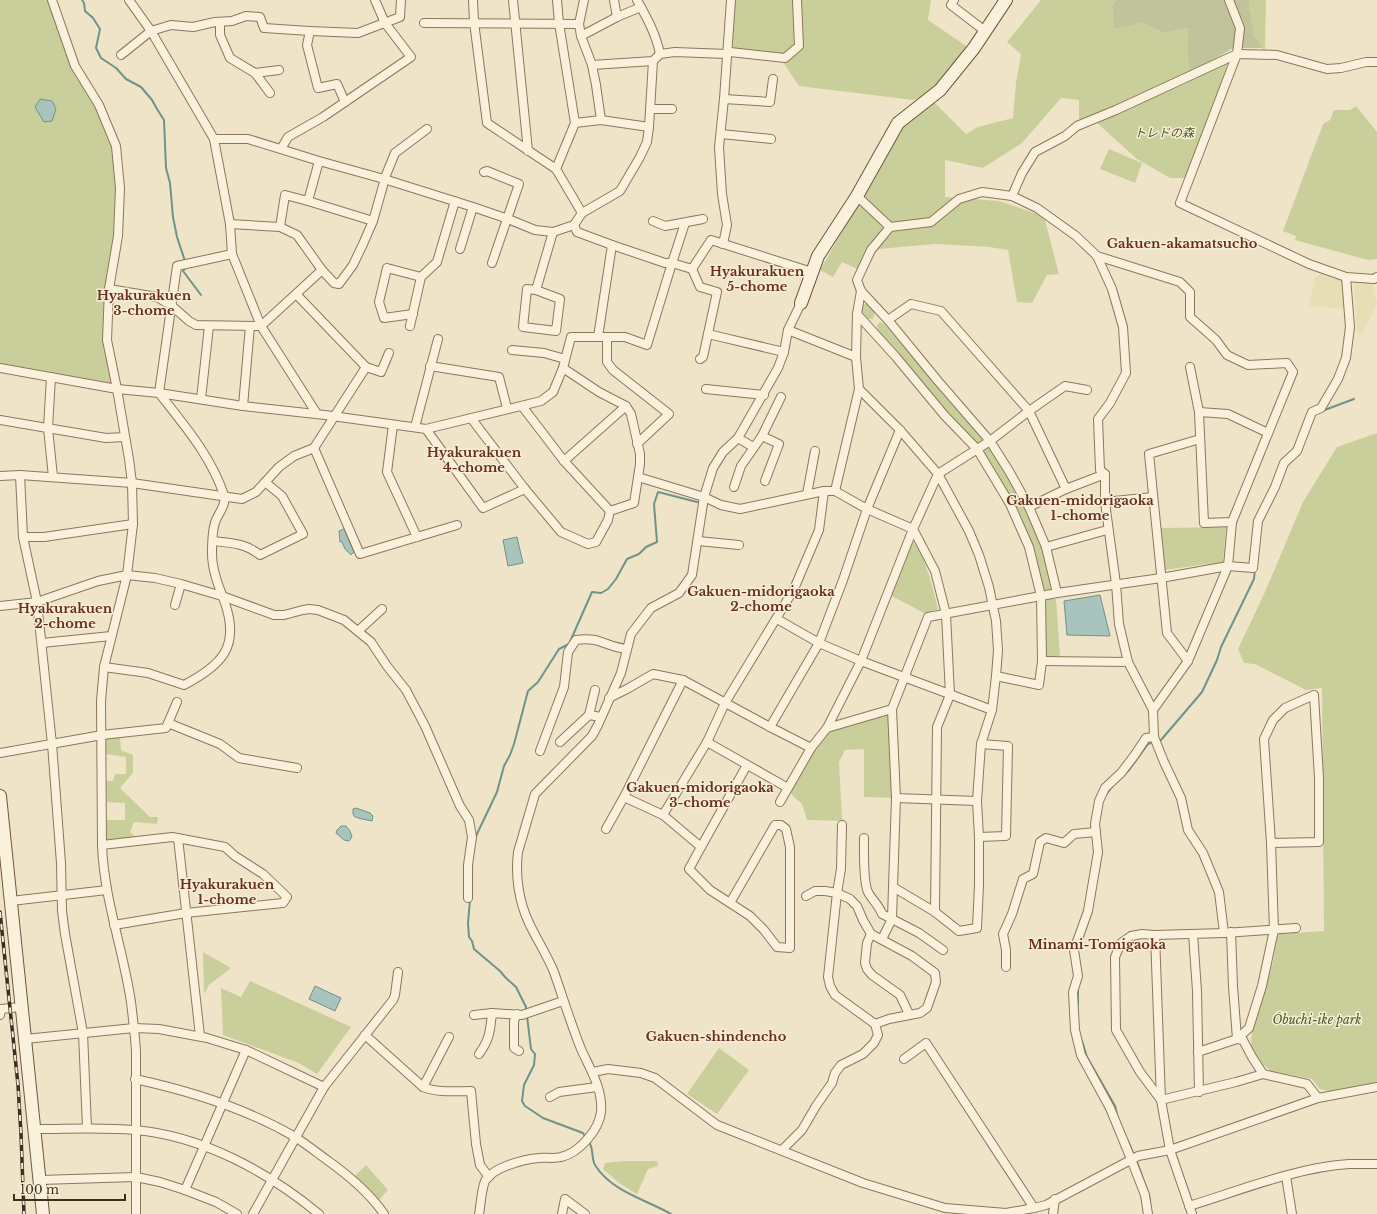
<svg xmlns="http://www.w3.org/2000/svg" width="1377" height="1214" viewBox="0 0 1377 1214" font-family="'Libre Baskerville','Noto Sans JP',serif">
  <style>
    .farmland { fill: #e6deb5 }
    .green { fill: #c9cf9b }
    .cemetery { fill: #bfc49a }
    .water { fill: #a9c4bc; stroke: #6f938a }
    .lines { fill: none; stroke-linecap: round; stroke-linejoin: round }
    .stream { stroke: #6f938a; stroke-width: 2 }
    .street-casing { stroke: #8d765c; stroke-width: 10 }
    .secondary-casing { stroke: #6f573f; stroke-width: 14 }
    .street { stroke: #faf1dc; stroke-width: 8 }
    .secondary { stroke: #faf1dc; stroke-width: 12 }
    .rail-casing { stroke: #3d2e20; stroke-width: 3.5 }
    .rail { stroke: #f7eed8; stroke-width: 2; stroke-dasharray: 6; stroke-linecap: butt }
    .labels { text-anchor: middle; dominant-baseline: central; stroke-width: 3; stroke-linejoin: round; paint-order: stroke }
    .park-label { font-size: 12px; font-style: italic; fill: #4d5a26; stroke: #f7eed8 }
    .neighbourhood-label { font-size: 13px; font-weight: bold; fill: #6b2e1e; stroke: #f7eed8 }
  </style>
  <rect width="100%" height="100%" fill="#f0e4c8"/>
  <g class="farmland">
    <polygon points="1321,274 1344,278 1348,309 1309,306 1315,278"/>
    <polygon points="1372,281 1377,304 1363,333 1357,334 1354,283"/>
  </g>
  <g class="green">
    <polygon points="0,0 48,0 60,37 78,74 105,122 112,142 118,202 115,231 103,310 104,340 112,381 110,383 0,363"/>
    <polygon points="734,0 931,0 928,20 969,48 927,95 913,100 799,86 779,56 733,50"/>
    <polygon points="1041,0 1117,0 1112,6 1114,29 1142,23 1164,33 1188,28 1187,51 1190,74 1079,122 1079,100 1061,98 1022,143 983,168 945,160 945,197 999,201 1044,216 1059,274 1047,275 1032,303 1017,302 1008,250 989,247 935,244 879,249 857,269 842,262 833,277 820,270 906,121 934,102 966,134 978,127 1013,118 1016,83 1021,54 1007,42"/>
    <path d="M1250,0H1266L1265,51C1253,40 1247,16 1250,0Z"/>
    <polygon points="1228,61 1218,95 1185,178 1170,178 1137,159 1096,122 1187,83"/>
    <polygon points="1356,106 1377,132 1377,259 1368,260 1295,240 1296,236 1283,231 1323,124 1330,120 1334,110 1350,110"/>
    <polygon points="1109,149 1142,163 1135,183 1100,169"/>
    <polygon points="869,303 875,312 873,319 868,319 861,311 862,307 865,304"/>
    <polygon points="880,322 884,324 931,378 983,440 979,443 975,444 878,331 877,325"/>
    <polygon points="1377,433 1377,1082 1329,1091 1320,1089 1312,1079 1271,1071 1260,1062 1252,1051 1251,1040 1253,1023 1268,979 1274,958 1276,937 1279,934 1324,931 1322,688 1306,690 1255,664 1244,663 1238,649 1265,592 1303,502 1337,447"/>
    <path d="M987,447H990L1025,507L1043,547L1051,585L1049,592H1044L1042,588C1035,565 1031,540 1021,517C1011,494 995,473 982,451L983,448Z"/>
    <polygon points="1226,527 1223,562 1164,570 1161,528"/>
    <path d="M912,541C926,556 933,589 938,609L924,613L888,594Z"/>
    <polygon points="1046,599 1056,599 1060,656 1049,658 1044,653 1043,602"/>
    <polygon points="892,709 896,798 864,797 864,749 845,750 839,762 842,819 846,821 807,820 802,804 793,796 788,788 827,728"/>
    <polygon points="120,737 121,750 133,755 133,773 120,788 150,817 158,817 157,824 134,822 130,832 137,838 111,842 107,839 107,820 125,820 125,803 107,802 106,781 113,781 115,774 126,774 126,757 106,754 105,740 106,738"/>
    <polygon points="203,952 231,968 209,985 204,994"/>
    <polygon points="250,981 351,1027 317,1074 299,1063 223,1035 221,988 241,997"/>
    <polygon points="719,1048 749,1070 717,1114 687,1094"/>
    <polygon points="624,1161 657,1161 658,1166 648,1169 637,1194 619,1183 603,1169 605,1163"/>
    <polygon points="366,1165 388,1190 379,1200 355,1176"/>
  </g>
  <polygon class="cemetery" points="1117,0 1250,0 1249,7 1254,35 1262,48 1233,48 1190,74 1187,51 1188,28 1164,33 1142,23 1114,29 1112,6"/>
  <g class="water">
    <polygon points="40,99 52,101 56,109 52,121 44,122 35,107"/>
    <polygon points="344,529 354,552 351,555 345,549 342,542 340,542 339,531"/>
    <polygon points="517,537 523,563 508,566 503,540"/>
    <polygon points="1100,595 1110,636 1067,635 1064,601"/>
    <polygon points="356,808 370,813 373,816 372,821 362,819 355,817 353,814 353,809"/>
    <polygon points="341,826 346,826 350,831 352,837 349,841 344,840 336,833 337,830"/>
    <polygon points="315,986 341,998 335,1011 309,999"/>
  </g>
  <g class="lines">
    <g class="stream">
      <polyline points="82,0 84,3 85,11 93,18 100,29 96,48 101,58 116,68 126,79 141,87 152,100 157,109 164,120 166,168 170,183 173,217 177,237 185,261"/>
      <polyline points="186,267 183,271 201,295"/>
      <polyline points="1322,411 1354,399"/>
      <polyline points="1158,741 1161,740 1202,692 1217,660 1221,647 1254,579 1255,569"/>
      <polyline points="1124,775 1129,770 1148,744 1153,742"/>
      <polyline points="1105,796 1112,787"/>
      <polyline points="475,838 497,792 504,766 510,755 514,744 528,691 538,682 559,649 569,644 592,592 601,593 608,589 616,579 627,559 639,554 646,547 657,542 654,504 658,492 697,502"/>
      <polyline points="1099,868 1102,851"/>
      <polyline points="470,900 468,923 469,937 472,941 474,949 500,971 505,977 516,987 526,1007 526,1011"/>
      <polyline points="1078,1005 1078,990"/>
      <polyline points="527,1016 531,1049 535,1054 534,1065 524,1085 522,1101 525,1106 543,1118 583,1133 586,1138"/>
      <polyline points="1082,1041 1087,1057 1115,1106 1117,1114"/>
      <polyline points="1127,1139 1134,1155"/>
      <path d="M589,1142C594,1149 591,1158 595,1165C612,1192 645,1199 671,1214"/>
      <polyline points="1136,1159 1149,1195 1150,1200"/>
    </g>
    <defs>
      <g id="street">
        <path d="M52,0L75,66L99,105L116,146L120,188L118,236L109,289L107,340L117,389L129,459L132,483L133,524L127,575L104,667L101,701L102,845C104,899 123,949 131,1002C133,1019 135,1035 136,1051V1214"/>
        <polyline points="129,0 151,31 214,139 230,224 232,254 261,326 317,414"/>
        <polyline points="473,0 474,22 487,123 556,169 582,213"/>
        <polyline points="513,0 528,151"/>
        <polyline points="584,0 579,24 581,36 592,65 596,85 601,120"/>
        <polyline points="614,0 617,17"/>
        <path d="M637,0C647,18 656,34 660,54"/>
        <polyline points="954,0 951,5 985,31"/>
        <polyline points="1229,0 1240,28 1237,54 1180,203 1309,264 1346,277 1374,279 1377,277"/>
        <polyline points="220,22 220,35 230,58 255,73 270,93"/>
        <polyline points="424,23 579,24"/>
        <polyline points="310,31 307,45 318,88 337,84 345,102"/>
        <polyline points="581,36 617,17 641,7"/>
        <polyline points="121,55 151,31 171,25 193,27 215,22 232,21 246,16 260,17 264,28 310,31 358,33 400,17 401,0"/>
        <polyline points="592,65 653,61 660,54 675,52 727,54 730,52 785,58 799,46 797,0"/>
        <polyline points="255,73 279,70"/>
        <polyline points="724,99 770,102 773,79"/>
        <polyline points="650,109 672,109"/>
        <polyline points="575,123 601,120 649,127"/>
        <polyline points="721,134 771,139"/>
        <polyline points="214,139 248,139 319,161 384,179 473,207 508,219 535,230 553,232 574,225 582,213 620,191 640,157 647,142 649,127 653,61"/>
        <polyline points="281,149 288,137 323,117 411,57 385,23 375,0"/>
        <polyline points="556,169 575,123 559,23 557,0"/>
        <polyline points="484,172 487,171 519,184 492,263"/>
        <polyline points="857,196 890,227"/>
        <polyline points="1012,196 1022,173 1035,152 1065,136 1077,126 1116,110 1237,54 1277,55 1327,69 1341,68 1366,62 1377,62"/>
        <polyline points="308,201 319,161"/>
        <polyline points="653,221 665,226 703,219"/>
        <polyline points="230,224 280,227 297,235 322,270 334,283 339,284 353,265 363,244 373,221 386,175 395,153 427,129"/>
        <polyline points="574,225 577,232 612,245 598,337"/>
        <polyline points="280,227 285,195 308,201 373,221"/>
        <polyline points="723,244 727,225 722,194 719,147 724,99 731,0"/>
        <polyline points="612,245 665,263 672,263 685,223"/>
        <polyline points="460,249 473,207"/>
        <polyline points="1097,256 1180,282 1190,292 1190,317 1216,340 1227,355 1248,365 1287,363 1293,372 1232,522 1228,566 1188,661 1153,710"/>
        <polyline points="692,269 700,287 717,292 703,357 700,359"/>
        <polyline points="109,289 157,297 172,306 189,321 196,325 261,326 322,270"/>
        <polyline points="536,290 560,299 556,331 523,327 527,289 536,290 553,232"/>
        <polyline points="413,314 384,318 379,302 387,268 421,277"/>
        <polyline points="857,314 896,357 945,416 977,449 1010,504 1029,547 1041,596 1042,661 1039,685 996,676"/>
        <polyline points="888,320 911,304 941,311 1029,411 1066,489"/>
        <polyline points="410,326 421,277 437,262 455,201"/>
        <polyline points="788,330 856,357"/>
        <polyline points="708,334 784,352"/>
        <polyline points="607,337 607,362 613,370 669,414 637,444"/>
        <polyline points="512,350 544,353 565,359"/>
        <polyline points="430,366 499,377 507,408"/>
        <polyline points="366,367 381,372 389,353"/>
        <polyline points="1190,367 1199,412 1204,523 1232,522"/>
        <polyline points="0,368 117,389 159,393 243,406 325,415 426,429 541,401 553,392 563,368 571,337 625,337 647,345 672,263 692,269 711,240 812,272"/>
        <polyline points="51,377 48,428 53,477"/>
        <polyline points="706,389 764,395"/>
        <polyline points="859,389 900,430 938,474 969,531 979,555 989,587 996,621 998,650 996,676 992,710 981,744 977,801 979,837 979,885 977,928 959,931 935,912 893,887 896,798 892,709 928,617 1057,593 1161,578 1228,566 1253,568 1258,521 1275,487 1284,463 1297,451 1312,412 1321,408 1338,379 1346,358 1350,327 1346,277"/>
        <polyline points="201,399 209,326"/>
        <polyline points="243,406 250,326"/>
        <polyline points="522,406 564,461 610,511"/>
        <polyline points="1199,412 1228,414 1268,433"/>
        <polyline points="471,418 525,489 561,532 588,544 596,542 608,520 610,511 634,503 640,464 640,454 631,414 626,406 599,392 563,368"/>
        <polyline points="0,420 106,438 125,437"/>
        <polyline points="393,425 387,472 417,537"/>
        <polyline points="415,427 438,339"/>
        <polyline points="426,429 483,508 525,489"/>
        <polyline points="762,436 779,444 765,481"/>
        <polyline points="738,438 753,447"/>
        <polyline points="314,448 360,554 457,525"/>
        <polyline points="564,461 626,406"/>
        <polyline points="20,475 23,537 37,602 52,744 61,863 62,911 65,934 83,1033 87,1128"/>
        <polyline points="0,476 20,475 132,483 242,499 256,492 279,467 294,456 314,448 366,367 296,294"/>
        <polyline points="638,477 704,497 721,505 740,509 824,491 835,491 867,509 913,529 935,571 946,614 950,695 937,727 935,912"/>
        <polyline points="734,487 741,466 762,436 781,397"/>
        <polyline points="835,491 859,389 856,357 857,314 861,291"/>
        <polyline points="807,494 815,451"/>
        <polyline points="1105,502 1153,497"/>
        <polyline points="1029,507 1066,489 1105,474"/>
        <polyline points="23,537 44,537 133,524"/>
        <path d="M213,541C231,543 245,543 260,555L303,534L282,496L265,482"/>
        <polyline points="698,541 739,545"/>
        <polyline points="1046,547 1107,530"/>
        <polyline points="1057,593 1046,547 1029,507 1009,471 990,441 938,381 888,320 861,291 857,280 871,250 890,227 931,222 959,199 982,192 1012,196 1037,208 1076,236 1097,256 1112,289 1123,327 1126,373 1110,403 1098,419 1100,470 1105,474 1105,502 1116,584 1119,624 1128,662 1153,710 1154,737 1164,762 1181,798 1188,830 1203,853 1219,892 1224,933"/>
        <polyline points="175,605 181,584"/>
        <polyline points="0,606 37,602 98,581 127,575 155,578 181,584 222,596 274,615 284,615 303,610 309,609 318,610 344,620 371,642 387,666 406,690 425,726 460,806 469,820 472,837 468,865 468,898"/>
        <polyline points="777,619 819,643 861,661 992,710"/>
        <polyline points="358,631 382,609"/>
        <polyline points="42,643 111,636"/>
        <polyline points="1042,661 1128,662"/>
        <polyline points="1188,661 1167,633 1149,454 1200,439"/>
        <path d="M104,667L148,673L184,685C222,665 240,647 225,603C219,587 212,571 212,553C212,543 212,529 216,520C219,513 227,503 224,495C211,456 184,425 159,393L177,266L232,254"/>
        <polyline points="609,698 627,689 653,674 683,680 770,727 811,748"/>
        <polyline points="589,715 595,690"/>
        <polyline points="168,723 220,744 239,758 297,768"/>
        <polyline points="770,727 819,643 843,580 867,509 900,430"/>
        <polyline points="827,728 892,709"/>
        <polyline points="560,742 589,715 601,717"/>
        <polyline points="707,742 788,788"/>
        <path d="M540,751L564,687L568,652L576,640C599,636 606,647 627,649"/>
        <polyline points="0,753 102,735 166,728 177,702"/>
        <polyline points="624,797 663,815 701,847 747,765"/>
        <polyline points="896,798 977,801"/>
        <polyline points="780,802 811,748 827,728 861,661 913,529 938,474 990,441 1029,411 1065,386 1087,390"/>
        <polyline points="663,815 707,742 725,703 794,589 819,530 824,491"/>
        <polyline points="606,829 624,797 683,680"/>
        <polyline points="979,837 1006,836 1008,746 981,744"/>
        <polyline points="178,838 200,1036"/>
        <path d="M864,838C864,851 863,882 868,892C872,900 879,905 882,914L892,919L882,939"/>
        <polyline points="102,845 172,837 225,847 235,856 263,874 287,897 283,903 186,913 114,925"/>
        <polyline points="701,847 689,869 710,890 750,916 764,930 777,947 790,948 790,847 786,829 781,825 775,825 730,903"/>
        <polyline points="893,887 892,919 919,933 943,950"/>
        <polyline points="806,896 815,891 825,891 837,893 850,899 857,906 863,920 871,934 912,956 935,973 936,982 927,1008 920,1013 889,1019 875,1024"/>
        <polyline points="11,901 107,890"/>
        <polyline points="1231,932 1233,986 1237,1039 1243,1040 1252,1057 1263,1074 1307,1084 1318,1098"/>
        <polyline points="871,934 867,943 865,963 867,969 872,975 900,995 909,1014"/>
        <polyline points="1193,934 1197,991 1199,1092"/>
        <polyline points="1155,935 1161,1100 1170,1150 1192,1214"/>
        <polyline points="1006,967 1006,950 1003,934 1012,914 1023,879 1033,874 1040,842 1046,838 1064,843 1074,834 1096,832"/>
        <polyline points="517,1014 514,1021 514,1048 519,1051"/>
        <polyline points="0,1015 1,1009 21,1007"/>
        <polyline points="474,1015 492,1013"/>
        <path d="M365,1035L423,1087C437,1093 456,1091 471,1091L476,1144L480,1165L489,1177"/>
        <polyline points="25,1039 134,1028 159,1029 207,1038 246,1050 324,1087"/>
        <polyline points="1198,1052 1237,1039 1249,1028 1262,986 1274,930 1271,843 1264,739 1273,720 1285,708 1314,695 1319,778 1319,842 1271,843"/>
        <path d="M479,1054C490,1039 490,1031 492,1013L522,1015L563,1001"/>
        <polyline points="904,1059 926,1043 1034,1208"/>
        <polyline points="593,1072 608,1069 641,1073 655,1078 717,1125 863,1183 945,1208 1006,1213 1034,1208 1046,1205 1138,1156 1170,1150 1318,1098 1377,1087"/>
        <polyline points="1263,1074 1236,1082 1161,1100 1140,1072 1116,1030 1115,957 1121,943 1131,936 1142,934 1155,935 1224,933 1296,928"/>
        <path d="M135,1079C190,1091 246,1108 295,1137C306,1144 316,1152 327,1160C348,1175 369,1192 384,1214"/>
        <polyline points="423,1087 449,1037"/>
        <polyline points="550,1097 559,1092 597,1087"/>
        <path d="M35,1129C68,1129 102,1127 135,1130C203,1136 268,1172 319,1214"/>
        <polyline points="782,1150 802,1130 816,1106 832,1083 835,1073 841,1065 863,1054 874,1043 878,1035 875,1024 835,995 830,986 828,977 837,893 841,869 842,825"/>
        <polyline points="1286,1176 1292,1214"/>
        <polyline points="40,1180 136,1177 160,1182 185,1190 216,1202 237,1214"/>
        <polyline points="185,1190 246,1050"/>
        <path d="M1189,1206C1238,1191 1298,1167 1349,1164C1358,1164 1368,1164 1377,1164"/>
        <polyline points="253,1214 324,1087 393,1000 395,995 398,972"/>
        <path d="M479,1214C481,1204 481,1191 485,1181C493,1167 525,1159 539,1158C546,1157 554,1159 561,1157C579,1153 599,1130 601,1112C603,1089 590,1069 581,1049C571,1024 563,998 554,972C547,955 537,940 529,923C519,902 515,876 518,852L535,794L592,736L598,725L621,673L631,634L651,608L679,593L692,575L704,497L713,468L723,452L738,438L778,368L784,352L788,330L801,303"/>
        <polyline points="562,1214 565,1199 585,1214"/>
        <polyline points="1053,1214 1055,1199"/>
        <polyline points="1148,1214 1145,1195 1131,1159 1110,1108 1081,1055 1075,1030 1073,992 1078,976 1074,950 1088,911 1098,852 1095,824 1099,801 1105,788 1121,773 1134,756 1146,738 1154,737"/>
      </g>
      <g id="secondary">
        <polyline points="801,303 818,256 857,196 898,123 940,90 974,48 1006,0"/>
        <polyline points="0,796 43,1214"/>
      </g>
    </defs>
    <use href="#street" class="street-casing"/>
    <use href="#secondary" class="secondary-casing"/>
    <use href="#street" class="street"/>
    <use href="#secondary" class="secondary"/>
    <defs>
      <polyline id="rail" points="0,912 18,1085 21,1134 24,1214"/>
    </defs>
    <use href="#rail" class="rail-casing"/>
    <use href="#rail" class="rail"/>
  </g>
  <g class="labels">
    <g class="park-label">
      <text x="1164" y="132">トレドの森</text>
      <text x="1317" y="1019">Ōbuchi-ike park</text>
    </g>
    <g class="neighbourhood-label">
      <text x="1182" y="243">Gakuen-akamatsucho</text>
      <text x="757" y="271">Hyakurakuen<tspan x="757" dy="15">5-chome</tspan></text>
      <text x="144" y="295">Hyakurakuen<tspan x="144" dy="15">3-chome</tspan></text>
      <text x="474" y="452">Hyakurakuen<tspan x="474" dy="15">4-chome</tspan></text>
      <text x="1080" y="500">Gakuen-midorigaoka<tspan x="1080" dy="15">1-chome</tspan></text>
      <text x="761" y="591">Gakuen-midorigaoka<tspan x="761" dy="15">2-chome</tspan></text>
      <text x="65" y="608">Hyakurakuen<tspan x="65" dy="15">2-chome</tspan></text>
      <text x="700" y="787">Gakuen-midorigaoka<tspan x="700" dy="15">3-chome</tspan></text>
      <text x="227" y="884">Hyakurakuen<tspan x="227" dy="15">1-chome</tspan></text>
      <text x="1097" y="944">Minami-Tomigaoka</text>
      <text x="716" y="1036">Gakuen-shindencho</text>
    </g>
  </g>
  <path d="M14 1194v6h111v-6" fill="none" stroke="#3d2e20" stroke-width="2"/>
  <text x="20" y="1194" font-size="12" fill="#3d2e20" stroke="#f7eed8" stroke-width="3" paint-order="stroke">100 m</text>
</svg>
